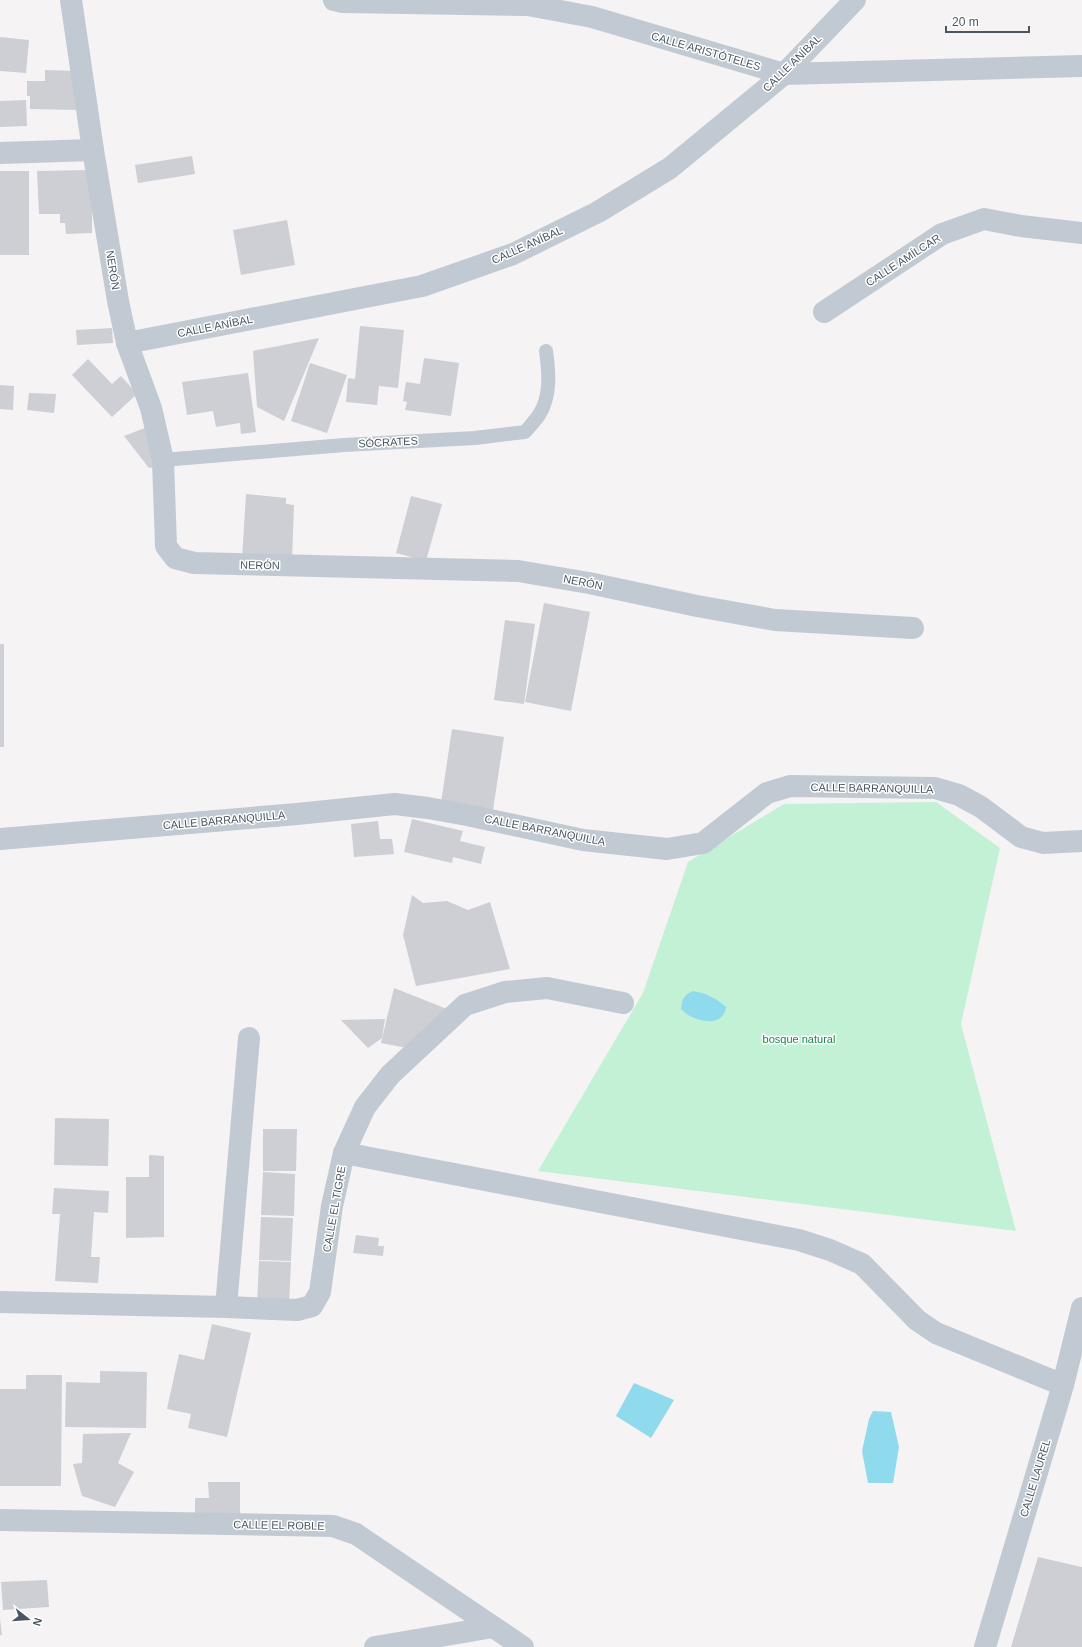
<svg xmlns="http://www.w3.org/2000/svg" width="1082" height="1647" viewBox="0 0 1082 1647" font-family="Arial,sans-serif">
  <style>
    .green { fill: #c3f1d5 }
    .water { fill: #90daee }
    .building { fill: #cdcfd5 }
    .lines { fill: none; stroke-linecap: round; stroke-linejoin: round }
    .lane { stroke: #c1cad2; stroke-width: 14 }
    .street { stroke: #c1cad2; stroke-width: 22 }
    .labels { text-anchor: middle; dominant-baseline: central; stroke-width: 3; stroke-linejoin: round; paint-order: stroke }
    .street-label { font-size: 11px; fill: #4a5661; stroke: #fff }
    .park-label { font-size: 11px; fill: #17864f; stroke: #fff }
  </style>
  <rect width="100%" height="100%" fill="#f5f3f3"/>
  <polygon class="green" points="936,802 1000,848 961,1024 1016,1231 538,1171 643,993 688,862 784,804"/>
  <g class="water">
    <path d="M693,991C706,993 716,998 726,1007C723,1030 692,1021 681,1009C682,999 684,995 693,991Z"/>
    <polygon points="634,1383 674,1400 651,1438 616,1416"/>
    <polygon points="873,1411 891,1412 899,1447 893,1483 868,1483 862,1451 869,1419"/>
  </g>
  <g class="building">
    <polygon points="0,37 29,40 26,73 0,71"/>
    <polygon points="45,70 78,71 78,110 30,109 30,96 27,96 27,81 45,81"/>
    <polygon points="26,100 27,126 0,127 0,101"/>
    <polygon points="192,156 195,174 138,183 135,165"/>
    <polygon points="92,170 92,233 66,234 65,223 60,223 60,214 39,214 37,171"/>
    <rect x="0" y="171" width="29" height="84"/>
    <polygon points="287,220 295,265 241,275 233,230"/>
    <polygon points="360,326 404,330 398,388 379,386 377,405 346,402 348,378 355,379"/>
    <polygon points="112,328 113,343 77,345 76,330"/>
    <polygon points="319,338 284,421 257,407 253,351"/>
    <polygon points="424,358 459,363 451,416 405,410 407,402 403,401 406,382 420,384"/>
    <polygon points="88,359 112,384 121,376 137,394 112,417 72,375"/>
    <polygon points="310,363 347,375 327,433 291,421"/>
    <polygon points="248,373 256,432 241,434 240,423 216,427 213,411 187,415 182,382"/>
    <polygon points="0,385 14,386 13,410 0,409"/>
    <polygon points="29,393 56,394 54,413 27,410"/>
    <polygon points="150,426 158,466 149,468 124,436"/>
    <polygon points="246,494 286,498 286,504 294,505 292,561 242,559"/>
    <polygon points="411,496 442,504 426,561 396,553"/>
    <polygon points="544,603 590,612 571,711 525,702"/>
    <polygon points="505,620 535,624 524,704 494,700"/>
    <rect x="0" y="644" width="4" height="103"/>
    <polygon points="452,729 504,737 493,810 441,803"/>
    <polygon points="412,819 463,831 460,841 485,847 481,864 453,857 452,863 404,852"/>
    <polygon points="378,821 380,839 392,839 394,854 354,857 351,824"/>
    <polygon points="412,895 423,903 447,901 468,910 490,902 510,969 416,986 403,935"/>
    <polygon points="394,988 452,1011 412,1049 381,1043"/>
    <polygon points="385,1019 382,1038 368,1048 341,1020"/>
    <polygon points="55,1118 109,1119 108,1166 54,1165"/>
    <polygon points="263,1129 297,1129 296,1171 263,1171"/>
    <polygon points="149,1155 164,1156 164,1237 126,1238 126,1177 149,1177"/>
    <polygon points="263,1172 295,1174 294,1216 261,1215"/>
    <polygon points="54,1188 109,1191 108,1213 94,1212 91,1257 100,1257 98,1283 55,1281 60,1214 52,1214"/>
    <polygon points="261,1217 293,1218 291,1261 259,1260"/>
    <polygon points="356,1235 379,1238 378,1246 384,1246 383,1256 353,1253"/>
    <polygon points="259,1261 291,1262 289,1306 257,1305"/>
    <polygon points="212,1324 251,1333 227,1437 188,1428 191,1414 167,1409 179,1354 204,1360"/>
    <polygon points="100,1371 147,1372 146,1428 65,1427 66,1382 100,1383"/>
    <polygon points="26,1375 62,1375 61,1486 0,1486 0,1389 26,1389"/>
    <polygon points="131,1433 118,1463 134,1472 115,1507 82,1496 73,1464 82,1463 83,1434"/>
    <polygon points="208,1482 240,1482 240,1514 195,1514 195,1498 209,1498"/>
    <polygon points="1038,1557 1082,1567 1082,1647 1011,1647"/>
    <polygon points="47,1580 49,1607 3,1610 1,1582"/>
    <polygon points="0,1619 2,1635 0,1635"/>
  </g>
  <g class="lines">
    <path class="lane" d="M163,460L344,445L475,438L525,432C529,427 535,421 539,415C551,397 549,372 546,351"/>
    <g class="street">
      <polyline points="71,0 93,150 118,301 127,343 151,408 163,460 166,546 175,558 194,563 518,571 589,583 697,606 775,620 913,628"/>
      <polyline points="334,0 343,2 528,5 592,17 784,74 1082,66"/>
      <polyline points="0,153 93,150"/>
      <polyline points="824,312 942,234 984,219 1021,226 1082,233"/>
      <polyline points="127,343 422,286 513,254 598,212 670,168 784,74 855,0"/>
      <polyline points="0,839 297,814 395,804 428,808 467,815 583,840 667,849 703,843 767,793 790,786 935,788 959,795 981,807 1021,837 1043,843 1082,841"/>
      <polyline points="344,1153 799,1240 830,1250 862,1264 917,1320 936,1333 1063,1385"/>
      <polyline points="0,1302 226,1307 297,1310 312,1306 320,1292 332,1206 344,1153 365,1107 390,1075 465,1005 505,992 547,988 623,1003"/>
      <polyline points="226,1307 249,1038"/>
      <polyline points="0,1520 333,1526 356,1534 523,1647"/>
      <polyline points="375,1647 493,1627"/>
      <polyline points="985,1647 1063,1385 1082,1308"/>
    </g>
  </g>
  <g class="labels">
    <g class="street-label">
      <text transform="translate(706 51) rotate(16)">CALLE ARISTÓTELES</text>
      <text transform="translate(792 63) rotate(-44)">CALLE ANÍBAL</text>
      <text transform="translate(527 245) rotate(-24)">CALLE ANÍBAL</text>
      <text transform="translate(903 260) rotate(-33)">CALLE AMÍLCAR</text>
      <text transform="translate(113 270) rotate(81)">NERÓN</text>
      <text transform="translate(215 326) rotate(-11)">CALLE ANÍBAL</text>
      <text transform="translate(388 442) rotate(-3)">SÓCRATES</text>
      <text transform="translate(260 565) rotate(1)">NERÓN</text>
      <text transform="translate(583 582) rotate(11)">NERÓN</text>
      <text transform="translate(872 788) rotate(1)">CALLE BARRANQUILLA</text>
      <text transform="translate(224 820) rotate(-5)">CALLE BARRANQUILLA</text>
      <text transform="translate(545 830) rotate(11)">CALLE BARRANQUILLA</text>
      <text transform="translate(334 1209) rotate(-80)">CALLE EL TIGRE</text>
      <text transform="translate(1035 1478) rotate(-73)">CALLE LAUREL</text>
      <text transform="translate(279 1525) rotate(1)">CALLE EL ROBLE</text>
    </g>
    <g class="park-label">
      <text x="799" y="1039">bosque natural</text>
    </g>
  </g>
  <g transform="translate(28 1619) rotate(107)" stroke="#ffffff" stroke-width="3" paint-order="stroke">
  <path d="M0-3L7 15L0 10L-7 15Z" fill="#4a5661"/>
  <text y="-6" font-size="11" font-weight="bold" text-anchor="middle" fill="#4a5661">N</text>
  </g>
  <path d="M946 26v6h83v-6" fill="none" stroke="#4a5661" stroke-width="2"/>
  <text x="952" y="26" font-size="12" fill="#4a5661" stroke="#ffffff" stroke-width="3" paint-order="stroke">20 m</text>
</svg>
